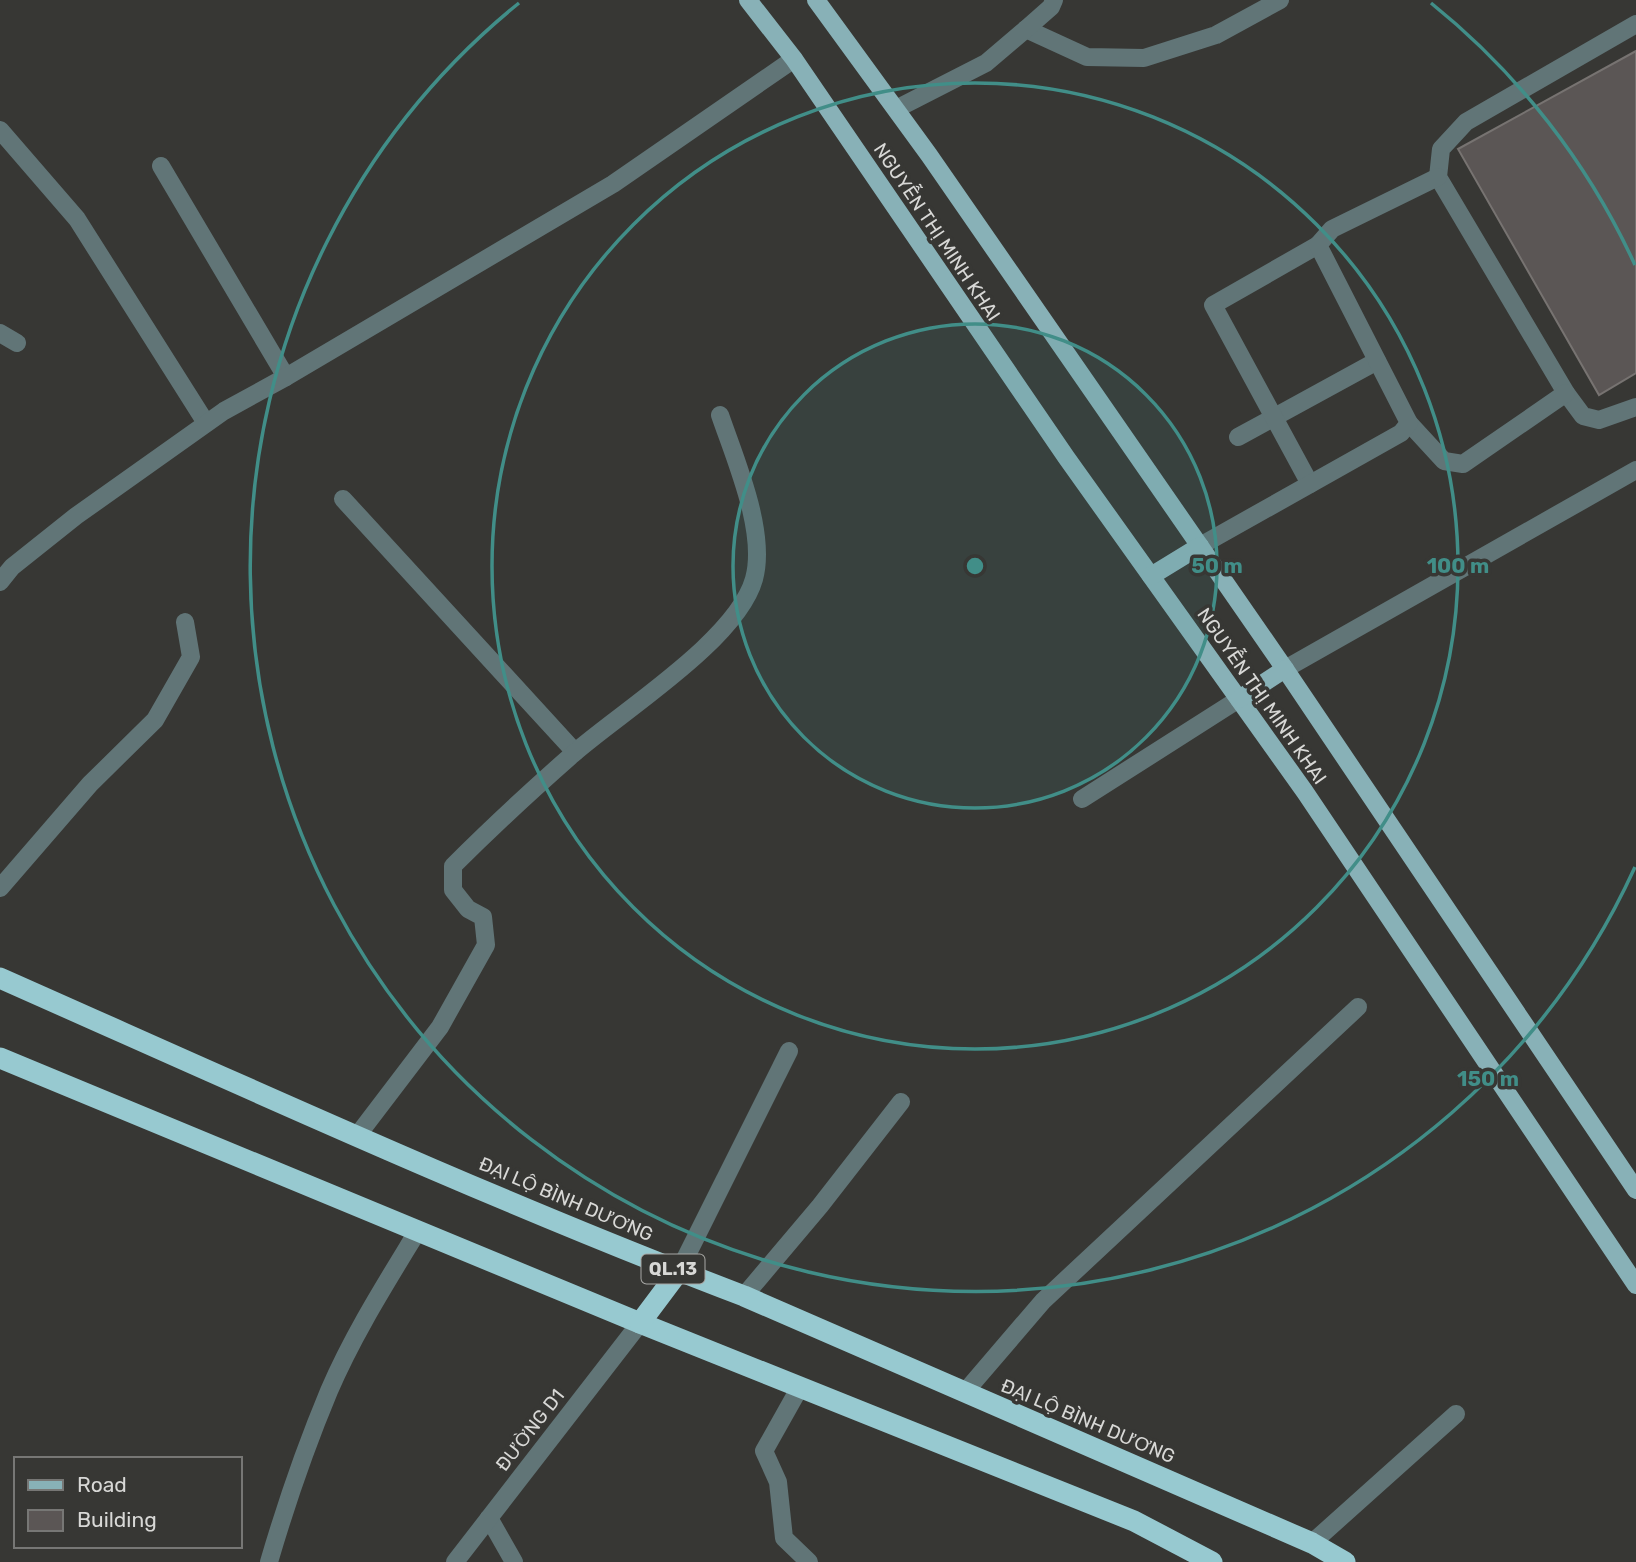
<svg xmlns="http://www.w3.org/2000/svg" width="1636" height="1562" viewBox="0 0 1636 1562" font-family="Rubik,sans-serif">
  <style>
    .building { fill: #5b5655; stroke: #777371; stroke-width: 2 }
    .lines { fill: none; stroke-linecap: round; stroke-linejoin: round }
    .minor { stroke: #617577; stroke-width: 18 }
    .major { stroke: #88b1b7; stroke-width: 18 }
    .highway { stroke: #97c9d0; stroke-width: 21 }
    .ring { fill: none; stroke: #418e88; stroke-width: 3.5 }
    .labels { text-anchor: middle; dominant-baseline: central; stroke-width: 7; stroke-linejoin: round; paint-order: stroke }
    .shield { fill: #373734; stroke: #a8a8a5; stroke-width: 2 }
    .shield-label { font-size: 18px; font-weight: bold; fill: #d8d8d6 }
    .street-label { font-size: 19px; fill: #d8d8d6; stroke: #373734 }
    .centre { fill: #418e88; stroke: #373734; stroke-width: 3.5 }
    .ring-label { font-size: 21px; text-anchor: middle; font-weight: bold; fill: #418e88; stroke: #373734; stroke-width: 7; stroke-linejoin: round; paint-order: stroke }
  </style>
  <rect width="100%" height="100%" fill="#373734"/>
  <polygon class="building" points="1636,51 1636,373 1599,395 1458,149"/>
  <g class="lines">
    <g class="minor">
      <polyline points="1636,24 1466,122 1441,149 1438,177 1566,393 1583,416 1599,420 1636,407"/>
      <polyline points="1026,29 1087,57 1144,58 1216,35 1280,0"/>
      <polyline points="896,109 986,63 1026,29 1051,7 1054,0"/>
      <polyline points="0,130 77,219 206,423"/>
      <polyline points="161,166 286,377"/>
      <polyline points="0,333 17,343"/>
      <polyline points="1409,423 1444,461 1463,464 1566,393"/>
      <polyline points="1238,437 1377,361"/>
      <polyline points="1310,484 1213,305 1318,245"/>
      <polyline points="343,499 575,752"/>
      <polyline points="1200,546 1401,433 1409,423 1318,245 1332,229 1438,177"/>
      <polyline points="0,582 12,567 76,516 224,411 286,377 613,184 794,59"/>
      <polyline points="1285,669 1636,470"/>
      <polyline points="1082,799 1239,699"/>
      <polyline points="0,888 90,784 155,720 191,657 185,622"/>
      <path d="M357,1136L440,1027L486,945L483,917L468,909L453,890V866C492,827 532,790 573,754C622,711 737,640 754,579C767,532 735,459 720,415"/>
      <polyline points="679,1271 789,1051"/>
      <polyline points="744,1296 820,1206 901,1102"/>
      <polyline points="800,1387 764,1451 778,1482 784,1538 809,1562"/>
      <polyline points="965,1392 1043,1301 1358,1007"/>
      <polyline points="489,1518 514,1562"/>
      <polyline points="1312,1543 1456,1414"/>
      <path d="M269,1562C286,1504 306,1446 329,1391C353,1335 386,1283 417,1232"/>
      <polyline points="455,1562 640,1323"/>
    </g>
    <g class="major">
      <polyline points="748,0 794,59 1066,457 1305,792 1636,1285"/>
      <polyline points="816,0 929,155 1285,669 1636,1190"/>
      <polyline points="1151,576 1200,546"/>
      <polyline points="1239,699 1285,669"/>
    </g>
    <g class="highway">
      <path d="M0,978C246,1087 492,1200 744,1296L1312,1543L1345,1562"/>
      <polyline points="0,1058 640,1323 1134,1521 1212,1562"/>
      <polyline points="640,1323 679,1271"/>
    </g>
  </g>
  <circle cx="975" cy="566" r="242" fill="#418e88" fill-opacity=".12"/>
  <g class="ring">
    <circle cx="975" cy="566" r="242"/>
    <circle cx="975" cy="566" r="483"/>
    <path d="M1635 867A725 725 0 1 1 519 3M1431 3A725 725 0 0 1 1635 265"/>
  </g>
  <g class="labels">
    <rect class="shield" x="641.5" y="1254.5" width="63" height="29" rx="5"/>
    <g class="shield-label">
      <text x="673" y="1269">QL.13</text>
    </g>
    <g class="street-label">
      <text transform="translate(937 232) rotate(56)">NGUYỄN THỊ MINH KHAI</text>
      <text transform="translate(1262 696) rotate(55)">NGUYỄN THỊ MINH KHAI</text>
      <text transform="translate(566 1199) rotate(23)">ĐẠI LỘ BÌNH DƯƠNG</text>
      <text transform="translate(1088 1421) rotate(23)">ĐẠI LỘ BÌNH DƯƠNG</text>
      <text transform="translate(530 1430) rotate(-52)">ĐƯỜNG D1</text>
    </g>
  </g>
  <circle cx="975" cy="566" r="10" class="centre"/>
  <g class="ring-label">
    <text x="1217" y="573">50 m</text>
    <text x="1458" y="573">100 m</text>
    <text x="1488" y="1086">150 m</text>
  </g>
  <rect x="14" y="1457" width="228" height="91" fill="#373734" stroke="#777775" stroke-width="2"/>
  <rect x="28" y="1480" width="35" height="10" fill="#88b1b7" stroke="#777775" stroke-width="2"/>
  <text x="77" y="1492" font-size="21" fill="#d8d8d6">Road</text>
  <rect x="28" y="1510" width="35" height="21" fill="#5b5655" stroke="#777775" stroke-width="2"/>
  <text x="77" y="1527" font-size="21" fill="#d8d8d6">Building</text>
</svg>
